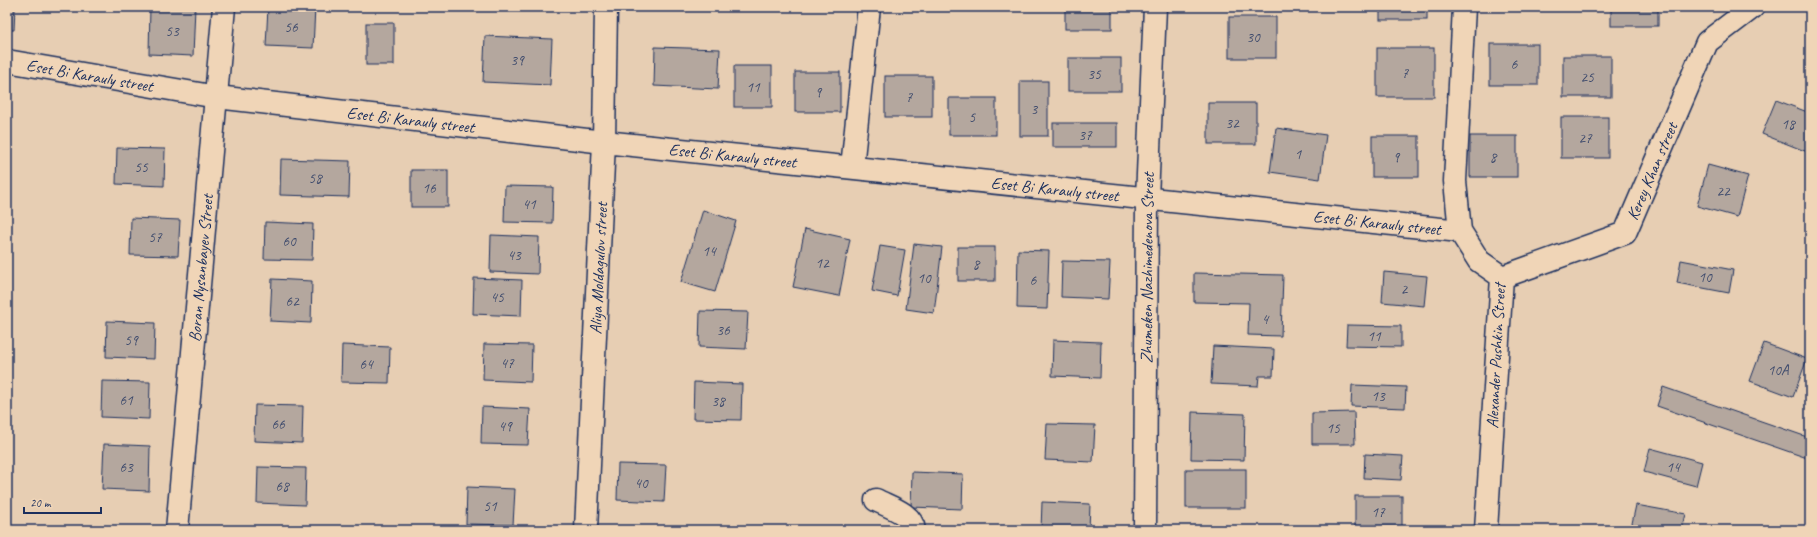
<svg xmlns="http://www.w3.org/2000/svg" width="1817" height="537" viewBox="0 0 1817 537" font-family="Caveat,sans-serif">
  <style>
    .building { fill: #b4a79e; stroke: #1b2f5e }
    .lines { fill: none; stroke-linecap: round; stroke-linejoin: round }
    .minor-casing { stroke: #1b2f5e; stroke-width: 25 }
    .major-casing { stroke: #1b2f5e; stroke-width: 25 }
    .minor { stroke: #f0d5b7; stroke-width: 22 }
    .major { stroke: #f0d5b7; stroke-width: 22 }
    .labels { text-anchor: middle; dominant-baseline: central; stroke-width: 3; stroke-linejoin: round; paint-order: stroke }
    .number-label { font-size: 15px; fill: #414d6e }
    .street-label { font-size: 17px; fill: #1b2f5e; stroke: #f0d5b7 }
  </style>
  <rect width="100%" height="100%" fill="#e7ceb3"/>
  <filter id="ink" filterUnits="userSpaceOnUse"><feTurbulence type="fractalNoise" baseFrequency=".025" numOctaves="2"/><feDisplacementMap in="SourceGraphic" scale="8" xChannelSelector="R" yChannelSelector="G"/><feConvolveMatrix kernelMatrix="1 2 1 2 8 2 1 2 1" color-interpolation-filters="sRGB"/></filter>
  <g filter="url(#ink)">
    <g class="building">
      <polygon points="7,7 15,7 14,30 7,30"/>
      <polygon points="150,7 195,7 193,56 149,54"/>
      <polygon points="268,7 315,7 313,48 266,46"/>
      <rect x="1065" y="7" width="47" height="22"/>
      <rect x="1380" y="7" width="47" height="13"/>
      <rect x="1611" y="7" width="47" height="19"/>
      <rect x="1229" y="17" width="47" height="41"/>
      <rect x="366" y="23" width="28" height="42"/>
      <polygon points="485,36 552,39 550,85 483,82"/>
      <rect x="1490" y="44" width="48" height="41"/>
      <polygon points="655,47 720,49 718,89 654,86"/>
      <rect x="1377" y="48" width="57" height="49"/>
      <rect x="1563" y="56" width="48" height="41"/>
      <rect x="1068" y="58" width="53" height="33"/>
      <rect x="734" y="66" width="38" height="41"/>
      <rect x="795" y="72" width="45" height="40"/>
      <rect x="885" y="76" width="47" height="41"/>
      <rect x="1020" y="81" width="28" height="55"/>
      <rect x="949" y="98" width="47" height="37"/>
      <polygon points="1776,100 1810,113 1810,153 1762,134"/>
      <rect x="1208" y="103" width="48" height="41"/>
      <rect x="1561" y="117" width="47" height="41"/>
      <rect x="1053" y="123" width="64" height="24"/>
      <polygon points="1276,128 1326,135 1320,179 1270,172"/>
      <rect x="1372" y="136" width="47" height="41"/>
      <rect x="1470" y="136" width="47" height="41"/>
      <polygon points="117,148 165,149 164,186 116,184"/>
      <polygon points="281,159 350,161 349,197 280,195"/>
      <polygon points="1708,165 1748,176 1737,217 1697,206"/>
      <rect x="411" y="170" width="37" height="37"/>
      <polygon points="505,186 553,187 552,223 504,222"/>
      <polygon points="703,210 736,221 715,292 681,282"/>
      <polygon points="131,218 180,220 178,256 130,255"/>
      <polygon points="265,222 313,224 312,260 264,259"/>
      <polygon points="805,229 850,239 839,296 793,287"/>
      <polygon points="491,235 539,237 538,274 490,272"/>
      <polygon points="914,244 942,247 934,313 906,309"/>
      <polygon points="880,246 905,250 897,296 872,291"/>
      <rect x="958" y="247" width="37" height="34"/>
      <polygon points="1018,250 1049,251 1047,309 1017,308"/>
      <polygon points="1681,260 1733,270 1729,293 1677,283"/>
      <polygon points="1062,261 1110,262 1108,299 1061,297"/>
      <polygon points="1384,272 1427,276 1424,306 1382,302"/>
      <polygon points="1194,273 1283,275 1281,336 1248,335 1249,303 1194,302"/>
      <polygon points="474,278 522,280 521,316 473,314"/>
      <polygon points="272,279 312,281 311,323 270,321"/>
      <polygon points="700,311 748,312 746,349 699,347"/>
      <polygon points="107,321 155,323 154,359 106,357"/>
      <polygon points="1347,325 1401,326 1401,347 1346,346"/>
      <polygon points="1053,340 1101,342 1100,378 1052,376"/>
      <polygon points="1764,343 1807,359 1793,397 1750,381"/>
      <polygon points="484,344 532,345 531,382 483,380"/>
      <polygon points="342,345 390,347 389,383 341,382"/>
      <polygon points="1213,346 1274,349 1273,376 1259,376 1258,386 1211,384"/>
      <polygon points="102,381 150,382 149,419 101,417"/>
      <polygon points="694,382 742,384 741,420 693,419"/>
      <polygon points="1352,385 1406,387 1405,408 1351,406"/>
      <polygon points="1663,387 1810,438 1810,459 1657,406"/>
      <polygon points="255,405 303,406 302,443 254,441"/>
      <polygon points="482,407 530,409 528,445 481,444"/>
      <polygon points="1192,412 1245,414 1244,460 1191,459"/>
      <polygon points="1354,412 1355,444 1312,444 1312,413"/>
      <polygon points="1047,424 1095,425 1093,462 1045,460"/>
      <polygon points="104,444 150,446 149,491 102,489"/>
      <polygon points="1650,448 1702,462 1696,486 1644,472"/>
      <polygon points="1365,454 1403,456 1401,480 1364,478"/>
      <polygon points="618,464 666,465 664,502 617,500"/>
      <polygon points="258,467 306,468 305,505 257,503"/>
      <rect x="1186" y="469" width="60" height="39"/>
      <polygon points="912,472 963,474 962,509 911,507"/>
      <polygon points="467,487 515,489 513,525 466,524"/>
      <rect x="1355" y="496" width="47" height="31"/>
      <polygon points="1042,502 1090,504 1089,530 1041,530"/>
      <polygon points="1636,505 1686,514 1682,530 1642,530 1631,528"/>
    </g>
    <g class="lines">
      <defs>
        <g id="minor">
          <polyline points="1464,7 1455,181 1460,231 1479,261 1502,277 1486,530"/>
          <path id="s1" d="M7,61L217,97L604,142L1460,231"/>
          <polyline points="852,167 869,7"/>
          <path id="s2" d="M1502,277L1625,233L1707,42L1753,7"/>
          <path d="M876,500C889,507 912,513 914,530"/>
          <path id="s3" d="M177,530L224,7"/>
          <path id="s4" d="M1145,530L1147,198L1155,7"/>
        </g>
        <g id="major">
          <path id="s5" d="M586,530L604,142L606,7"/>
        </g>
      </defs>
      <use href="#minor" class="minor-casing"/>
      <use href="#major" class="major-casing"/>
      <use href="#minor" class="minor"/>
      <use href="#major" class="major"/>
    </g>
  </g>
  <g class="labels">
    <g class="number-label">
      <text x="291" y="27">56</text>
      <text x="172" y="31">53</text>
      <text x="1253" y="37">30</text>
      <text x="517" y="60">39</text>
      <text x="1514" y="64">6</text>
      <text x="1405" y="73">7</text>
      <text x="1094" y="74">35</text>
      <text x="1587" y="77">25</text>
      <text x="753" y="87">11</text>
      <text x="818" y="92">9</text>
      <text x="909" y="97">7</text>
      <text x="1034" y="109">3</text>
      <text x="972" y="117">5</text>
      <text x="1232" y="123">32</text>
      <text x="1788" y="124">18</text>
      <text x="1085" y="135">37</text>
      <text x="1585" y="138">27</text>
      <text x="1298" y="154">1</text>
      <text x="1396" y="157">9</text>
      <text x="1493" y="157">8</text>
      <text x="141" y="167">55</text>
      <text x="315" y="178">58</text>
      <text x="429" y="188">16</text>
      <text x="1723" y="191">22</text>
      <text x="529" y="204">41</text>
      <text x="155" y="237">57</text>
      <text x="289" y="241">60</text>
      <text x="709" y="251">14</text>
      <text x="514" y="255">43</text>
      <text x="822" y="263">12</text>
      <text x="976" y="264">8</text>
      <text x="1705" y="277">10</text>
      <text x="924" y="278">10</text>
      <text x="1033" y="280">6</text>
      <text x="1404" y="289">2</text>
      <text x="497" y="297">45</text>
      <text x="292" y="301">62</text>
      <text x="1265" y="319">4</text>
      <text x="723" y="330">36</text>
      <text x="1374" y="336">11</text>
      <text x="131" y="340">59</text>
      <text x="507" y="363">47</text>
      <text x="366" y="364">64</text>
      <text x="1778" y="370">10А</text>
      <text x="1378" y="396">13</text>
      <text x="126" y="400">61</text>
      <text x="718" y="401">38</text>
      <text x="278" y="424">66</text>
      <text x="505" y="426">49</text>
      <text x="1333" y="428">15</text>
      <text x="126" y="467">63</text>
      <text x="1673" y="467">14</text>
      <text x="641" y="483">40</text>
      <text x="282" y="486">68</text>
      <text x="490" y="506">51</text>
      <text x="1378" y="512">17</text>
    </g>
    <g class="street-label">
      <text stroke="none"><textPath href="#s1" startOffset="84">Eset Bi Karauly street</textPath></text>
      <text stroke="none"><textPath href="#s1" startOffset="408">Eset Bi Karauly street</textPath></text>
      <text stroke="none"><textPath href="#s1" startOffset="732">Eset Bi Karauly street</textPath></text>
      <text stroke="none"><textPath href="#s2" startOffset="198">Kerey Khan street</textPath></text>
      <text stroke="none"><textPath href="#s1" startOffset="1056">Eset Bi Karauly street</textPath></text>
      <text stroke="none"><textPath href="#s1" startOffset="1380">Eset Bi Karauly street</textPath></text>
      <text stroke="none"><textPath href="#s4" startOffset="262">Zhumeken Nazhimedenova Street</textPath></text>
      <text stroke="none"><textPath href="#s3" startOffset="263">Boran Nysanbayev Street</textPath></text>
      <text stroke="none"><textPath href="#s5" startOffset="262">Aliya Moldagulov street</textPath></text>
      <text transform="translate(1496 356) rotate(-87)">Alexander Pushkin Street</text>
    </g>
  </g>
  <rect width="1817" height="537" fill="none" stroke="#f0d5b7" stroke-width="24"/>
  <rect x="12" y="12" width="1793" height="513" fill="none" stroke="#1b2f5e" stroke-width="1.5" filter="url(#ink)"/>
  <path d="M24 507v6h77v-6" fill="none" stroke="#1b2f5e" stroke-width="2"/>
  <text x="30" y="507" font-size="12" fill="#1b2f5e" stroke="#f0d5b7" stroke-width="3" paint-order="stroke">20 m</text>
</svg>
